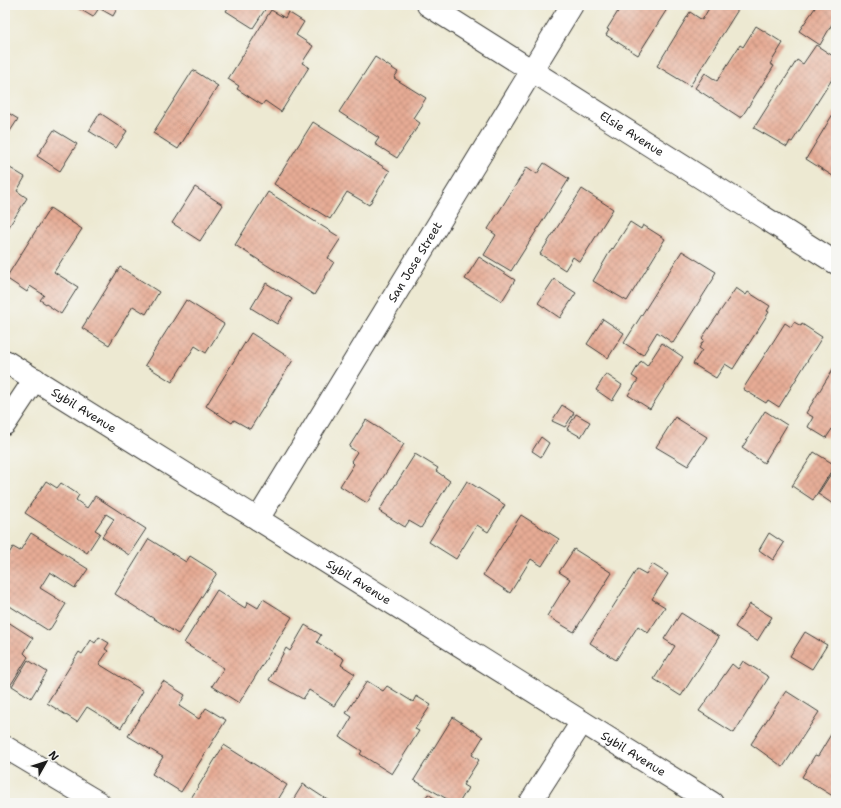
<svg xmlns="http://www.w3.org/2000/svg" width="841" height="808" viewBox="0 0 841 808" font-family="'Shantell Sans',sans-serif">
  <style>
    .building { fill: url(#building-cross-hatch) }
    .lines { fill: none; stroke-linecap: round; stroke-linejoin: round }
    .street-casing { stroke: #3b3b37; stroke-width: 24 }
    .street { stroke: #fff; stroke-width: 22 }
    .labels { text-anchor: middle; dominant-baseline: central; stroke-width: 3.5; stroke-linejoin: round; paint-order: stroke }
    .street-label { font-size: 12px; fill: #1c1c1c; stroke: #f6f6f2 }
  </style>
  <defs>
    <pattern id="building-cross-hatch" width="8" height="8" patternUnits="userSpaceOnUse"><rect width="8" height="8" fill="#e6ab94"/><path d="M0 0l8 8M0 8l8-8" fill="none" stroke="#c5937f"/></pattern>
  </defs>
  <rect width="100%" height="100%" fill="#f6f6f2"/>
  <filter id="ink" filterUnits="userSpaceOnUse"><feTurbulence type="fractalNoise" baseFrequency=".025" numOctaves="2"/><feDisplacementMap in="SourceGraphic" scale="8" xChannelSelector="R" yChannelSelector="G"/><feConvolveMatrix kernelMatrix="1 2 1 2 8 2 1 2 1" color-interpolation-filters="sRGB"/></filter>
  <filter id="wash" filterUnits="userSpaceOnUse"><feTurbulence type="fractalNoise" baseFrequency=".012" numOctaves="4" result="noise"/><feDisplacementMap in="SourceGraphic" scale="16" xChannelSelector="R" yChannelSelector="G"/><feGaussianBlur stdDeviation="0.9" result="paint"/><feColorMatrix in="noise" values="0 0 0 0 0 0 0 0 0 0 0 0 0 0 0 0 0 1.4 0 .05"/><feComposite in="paint" operator="in"/></filter>
  <g filter="url(#wash)">
    <rect width="100%" height="100%" fill="#ede9d2"/>
    <g id="blocks">
      <g class="building">
        <polygon points="80,5 119,5 113,16 99,8 93,17 78,8"/>
        <polygon points="230,5 268,5 253,28 226,11"/>
        <polygon points="622,5 669,6 638,55 606,35 609,30 607,29"/>
        <polygon points="711,5 741,5 690,86 657,66 690,12 702,20"/>
        <polygon points="817,5 828,5 836,10 836,17 820,45 799,31"/>
        <polygon points="271,10 285,18 288,12 304,22 296,35 313,46 302,63 309,67 281,112 265,101 262,105 237,89 239,86 228,79"/>
        <polygon points="756,26 783,43 770,64 774,66 741,118 695,88 705,73 717,81 740,45 743,47"/>
        <polygon points="816,45 836,58 836,73 792,142 790,141 787,147 754,128 797,60 803,64"/>
        <polygon points="375,57 398,72 394,78 426,98 413,118 420,123 397,158 375,144 379,138 339,112"/>
        <polygon points="193,70 218,86 178,149 153,133"/>
        <polygon points="836,109 836,178 806,159"/>
        <polygon points="5,111 18,119 5,139"/>
        <polygon points="100,113 127,131 116,148 89,131"/>
        <polygon points="313,122 390,171 369,205 347,192 330,219 274,184"/>
        <polygon points="54,130 77,144 60,171 37,156"/>
        <polygon points="544,163 569,179 511,271 484,255 496,235 488,229 527,167 537,174"/>
        <polygon points="5,165 25,177 17,191 27,198 5,233"/>
        <polygon points="195,187 223,205 200,241 172,223"/>
        <polygon points="582,189 613,209 580,262 573,257 565,270 540,254"/>
        <polygon points="268,192 341,238 328,258 334,262 314,295 235,245"/>
        <polygon points="50,208 82,229 54,272 78,287 61,314 40,300 44,295 30,286 27,292 6,278"/>
        <polygon points="630,222 641,229 643,225 665,239 627,301 593,281 612,248 613,249"/>
        <polygon points="682,251 716,272 713,277 714,278 673,343 657,332 643,355 624,343"/>
        <polygon points="479,257 515,280 502,301 465,279"/>
        <polygon points="120,267 159,292 146,314 133,306 109,345 82,328"/>
        <polygon points="554,279 576,293 560,318 538,303"/>
        <polygon points="266,283 292,299 277,324 251,308"/>
        <polygon points="736,288 746,295 748,292 770,306 767,311 769,312 733,369 725,364 716,378 693,364 702,350 699,348 704,340 702,338"/>
        <polygon points="186,300 224,324 206,353 195,346 172,382 145,365"/>
        <polygon points="603,319 624,333 608,358 587,344"/>
        <polygon points="794,322 801,326 802,324 822,337 779,407 768,400 766,403 743,389 785,323 791,327"/>
        <polygon points="251,333 293,360 250,429 234,420 232,423 206,406"/>
        <polygon points="662,343 683,357 650,409 628,395 638,380 632,376 641,361 647,366"/>
        <polygon points="836,364 836,431 832,429 826,438 808,427 813,417 806,413"/>
        <polygon points="606,374 622,385 612,401 596,390"/>
        <polygon points="562,405 574,413 565,427 552,421"/>
        <polygon points="765,411 787,425 764,463 742,448"/>
        <polygon points="576,414 590,422 581,437 567,429"/>
        <polygon points="675,417 707,437 688,466 656,447"/>
        <polygon points="366,420 404,444 367,503 340,486 354,464 351,461 357,452 349,447"/>
        <polygon points="541,437 549,443 541,457 532,451"/>
        <polygon points="814,452 835,465 813,500 792,486"/>
        <polygon points="415,454 438,468 436,471 450,481 421,528 409,521 405,527 379,511"/>
        <polygon points="836,466 836,506 818,494"/>
        <polygon points="46,481 57,488 61,483 79,495 76,500 87,508 95,496 146,529 129,555 102,537 114,519 106,514 95,530 100,533 87,553 25,513"/>
        <polygon points="467,481 505,505 488,532 477,525 456,559 429,542"/>
        <polygon points="521,515 559,539 542,566 531,559 510,593 483,575"/>
        <polygon points="31,533 88,569 75,588 50,572 40,588 66,604 49,631 5,603 6,598 5,560 13,547 20,551"/>
        <polygon points="769,533 784,543 773,560 759,550"/>
        <polygon points="149,539 186,562 190,556 217,573 178,634 115,594"/>
        <polygon points="574,549 612,573 574,632 547,616 570,579 559,572"/>
        <polygon points="652,564 668,574 652,599 665,607 648,633 638,626 616,660 590,643 637,569 646,574"/>
        <polygon points="217,590 245,608 248,602 258,608 263,599 292,617 239,703 212,686 224,668 184,643"/>
        <polygon points="750,604 772,617 757,641 735,627"/>
        <polygon points="681,613 719,637 681,696 654,679 675,646 664,639"/>
        <polygon points="5,620 33,638 24,653 28,657 10,686 5,683"/>
        <polygon points="305,625 321,635 317,642 344,659 341,665 355,674 334,706 309,690 303,699 269,680 286,648 290,651"/>
        <polygon points="805,632 827,645 812,669 790,656"/>
        <polygon points="99,637 109,643 105,649 108,651 99,664 143,691 121,728 87,707 77,722 47,703 79,652 82,654 91,640 95,643"/>
        <polygon points="28,660 47,672 31,698 12,686"/>
        <polygon points="743,661 769,677 734,733 699,711 732,664 738,669"/>
        <polygon points="163,681 185,695 179,706 199,719 206,708 226,720 181,792 152,774 163,757 128,736"/>
        <polygon points="367,681 383,691 387,686 413,702 416,696 431,705 415,729 419,731 392,774 360,754 362,751 340,737 352,717 346,713"/>
        <polygon points="786,691 819,712 783,767 751,744"/>
        <polygon points="453,717 483,737 472,755 479,760 463,785 468,788 459,803 454,803 414,780"/>
        <polygon points="836,726 836,798 802,777 815,755 818,756"/>
        <polygon points="224,745 287,785 276,803 188,803"/>
        <polygon points="303,784 332,803 291,803"/>
        <polygon points="428,794 442,803 422,803"/>
      </g>
    </g>
  </g>
  <g filter="url(#ink)">
    <use href="#blocks" fill-opacity="0" stroke="#3b3b37" stroke-width="1"/>
    <g class="lines">
      <defs>
        <g id="street">
          <path id="s1" d="M428,5L836,263"/>
          <path id="s2" d="M5,361L712,803"/>
          <polyline points="5,424 35,379"/>
          <path id="s3" d="M258,519L572,5"/>
          <polyline points="5,747 99,803"/>
          <polyline points="530,803 582,722"/>
        </g>
      </defs>
      <use href="#street" class="street-casing"/>
      <use href="#street" class="street"/>
    </g>
  </g>
  <g class="labels">
    <g class="street-label">
      <text stroke="none"><textPath href="#s1" startOffset="241">Elsie Avenue</textPath></text>
      <text stroke="none"><textPath href="#s3" startOffset="301">San Jose Street</textPath></text>
      <text stroke="none"><textPath href="#s2" startOffset="93">Sybil Avenue</textPath></text>
      <text stroke="none"><textPath href="#s2" startOffset="417">Sybil Avenue</textPath></text>
      <text stroke="none"><textPath href="#s2" startOffset="741">Sybil Avenue</textPath></text>
    </g>
  </g>
  <rect width="841" height="808" fill="none" stroke="#f6f6f2" stroke-width="20"/>
  <g transform="translate(46 762) rotate(51)" stroke="#f6f6f2" stroke-width="3" paint-order="stroke">
  <path d="M0-3L7 15L0 10L-7 15Z" fill="#1c1c1c"/>
  <text y="-6" font-size="11" font-weight="bold" text-anchor="middle" fill="#1c1c1c">N</text>
  </g>
</svg>
